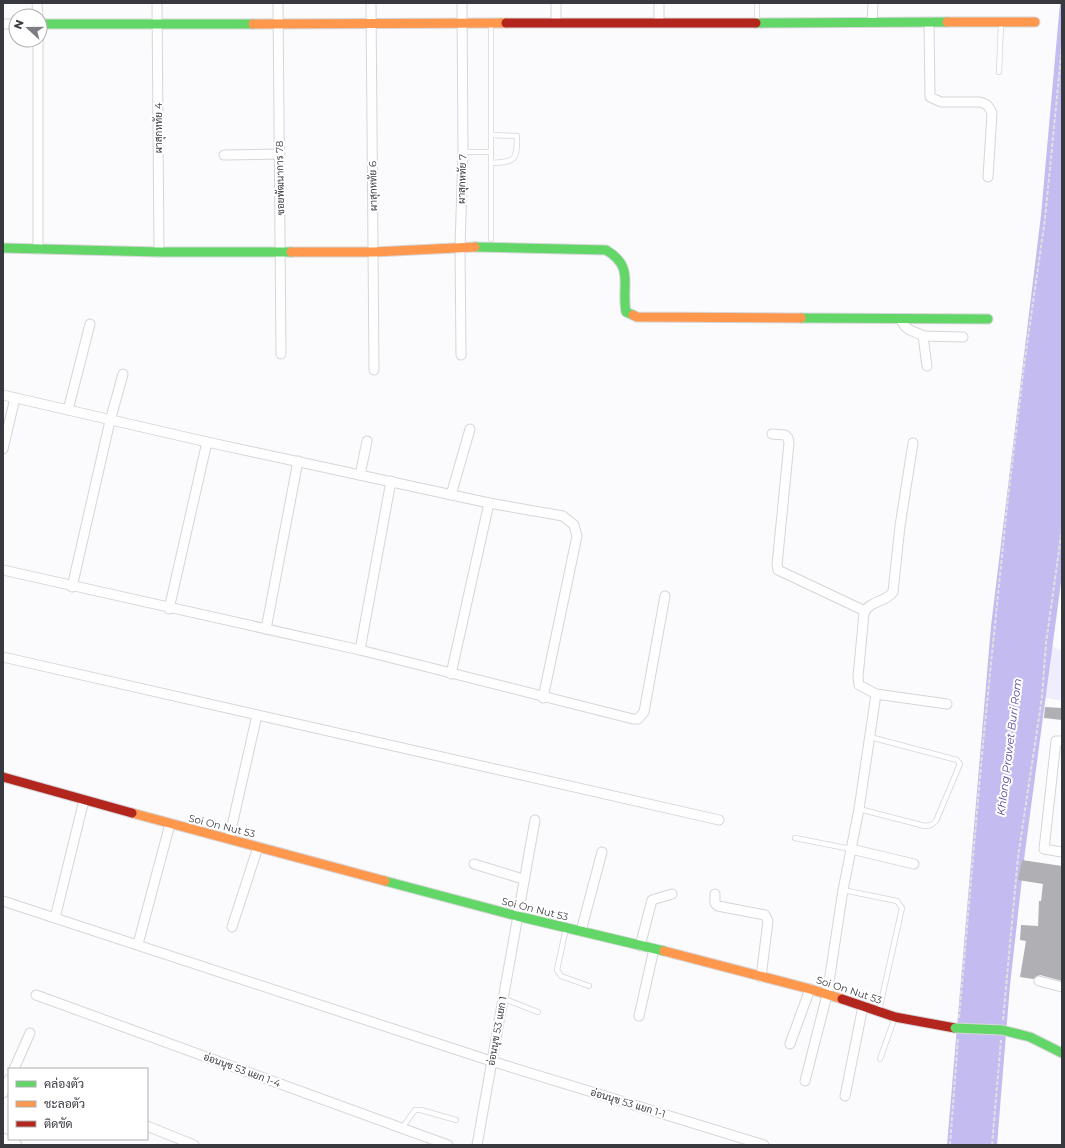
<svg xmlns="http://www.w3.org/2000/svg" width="1065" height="1148" viewBox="0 0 1065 1148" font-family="Montserrat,Sarabun,sans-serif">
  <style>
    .green { fill: #efedfe }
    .water { fill: #c4bcf0 }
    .building { fill: #b0b0b4 }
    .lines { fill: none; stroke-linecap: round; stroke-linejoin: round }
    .lane-casing { stroke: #d6d6da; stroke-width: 6 }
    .street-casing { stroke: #d6d6da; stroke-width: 11 }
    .fast-casing { stroke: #d6d6da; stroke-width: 11 }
    .slow-casing { stroke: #d6d6da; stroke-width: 11 }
    .jam-casing { stroke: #d6d6da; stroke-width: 11 }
    .path { stroke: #e1e1e1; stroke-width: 2; stroke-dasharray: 4 2; stroke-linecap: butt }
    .lane { stroke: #fefeff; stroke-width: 4.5 }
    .street { stroke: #fefeff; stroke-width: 9 }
    .fast { stroke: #63d668; stroke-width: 9 }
    .slow { stroke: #ff974d; stroke-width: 9 }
    .jam { stroke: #b3261e; stroke-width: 9 }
    .fast-bridge-casing { stroke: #d6d6da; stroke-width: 11; stroke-linecap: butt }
    .fast-bridge { stroke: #63d668; stroke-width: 9 }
    .labels { text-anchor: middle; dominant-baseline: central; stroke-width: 4; stroke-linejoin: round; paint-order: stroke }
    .street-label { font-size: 10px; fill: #38383f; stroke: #fff }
    .water-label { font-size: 11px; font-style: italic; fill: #59449b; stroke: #fff }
  </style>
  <rect width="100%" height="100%" fill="#fbfbfd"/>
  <polygon class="green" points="1046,643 1062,651 1062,701 1042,697"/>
  <polygon class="water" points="1060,3 1062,3 1062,575 1025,852 1010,985 997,1145 947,1145 991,626 1041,215"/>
  <g class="building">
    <polygon points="1045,707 1062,708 1062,720 1044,718"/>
    <polygon points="1022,860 1062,866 1062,981 1040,975 1033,979 1020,977 1026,941 1020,940 1021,925 1038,926 1039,901 1041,901 1043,884 1018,880"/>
  </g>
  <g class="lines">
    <defs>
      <g id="lane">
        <polyline points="757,22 757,3"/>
        <polyline points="491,25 491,239"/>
        <polyline points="999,72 1001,24"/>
        <path d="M491,135L517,136C517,160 516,162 491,163"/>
        <polyline points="463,152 491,152"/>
        <polyline points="859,809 925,826 931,825 936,821 960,764 957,760 870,737"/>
        <polyline points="795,838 851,849"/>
        <polyline points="843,890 897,901 902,908 879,1011"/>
        <polyline points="566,928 557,970 561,976 589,986"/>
        <polyline points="502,998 538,1012"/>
        <polyline points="880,1059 895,1017"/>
        <polyline points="402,1128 415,1110 421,1110 456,1120"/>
      </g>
      <g id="street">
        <polyline points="37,3 38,16"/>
        <polyline points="157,3 159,252"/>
        <polyline points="278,3 281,354"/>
        <polyline points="371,3 374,370"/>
        <polyline points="556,3 556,21"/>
        <polyline points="659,3 659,22"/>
        <polyline points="872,22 873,3"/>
        <path d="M929,22L930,97L941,102H980C987,104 989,106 992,113L988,177"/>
        <polyline points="3,24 16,24"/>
        <polyline points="38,40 38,249"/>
        <polyline points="224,155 280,154"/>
        <path d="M901,319C905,332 914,330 923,336L927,366"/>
        <polyline points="923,336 963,337"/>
        <polyline points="461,355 460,247 463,152 462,3"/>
        <polyline points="3,395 207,442 489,503 563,516 574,525 577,536 543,698"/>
        <polyline points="68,410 90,324"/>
        <polyline points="772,434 785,435 788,438 789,443 777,565 778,570 865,611"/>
        <polyline points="3,449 15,398"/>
        <polyline points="360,475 367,441"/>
        <polyline points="451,495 470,429"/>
        <polyline points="3,570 360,650 633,719 638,719 644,712 665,596"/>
        <polyline points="72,587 110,421 123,374"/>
        <polyline points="169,609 207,442"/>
        <polyline points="266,629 298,461"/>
        <polyline points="360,650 391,481"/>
        <polyline points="3,657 719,820"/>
        <polyline points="451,674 489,503"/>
        <polyline points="876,694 947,704"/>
        <polyline points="1062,741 1056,741 1044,849 1062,852"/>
        <polyline points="229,839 257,715"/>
        <polyline points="851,849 914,864"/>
        <polyline points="474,864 523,879"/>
        <polyline points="715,894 715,903 718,906 765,915 768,921 761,977"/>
        <polyline points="3,901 491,1061 764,1145"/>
        <polyline points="55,918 84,800"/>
        <polyline points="232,927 258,847"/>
        <polyline points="581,931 602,852"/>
        <polyline points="138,944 170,824"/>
        <polyline points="640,946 652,900 672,894"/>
        <polyline points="1039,981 1062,987"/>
        <polyline points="36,995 448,1145"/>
        <polyline points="639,1016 654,949"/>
        <polyline points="790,1044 810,989"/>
        <polyline points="14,1069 30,1033"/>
        <path d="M805,1081L827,995L843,890L859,809L876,694L859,685L858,677L864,613C870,600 885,603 893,592L900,526L913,443"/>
        <polyline points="3,1093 9,1079"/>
        <polyline points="845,1096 863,1006"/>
        <polyline points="147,1126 194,1145"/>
        <polyline points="3,1138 17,1145"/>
        <polyline points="477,1145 535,820"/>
      </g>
      <g id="fast">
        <polyline points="756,23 947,22"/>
        <polyline points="40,24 253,24"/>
        <path d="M475,247L606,250C635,267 621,285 626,312L633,315"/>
        <polyline points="3,248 159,252 291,252"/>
        <polyline points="801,318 988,319"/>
        <polyline points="385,881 517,916 664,951"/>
        <polyline points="1002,1030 1030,1037 1062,1053"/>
      </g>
      <g id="slow">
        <polyline points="947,22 1035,22"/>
        <polyline points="253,24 506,23"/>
        <polyline points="291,252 374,252 475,247"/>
        <polyline points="633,315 637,317 801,318"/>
        <polyline points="132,813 385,881"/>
        <polyline points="664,951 810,989 842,999"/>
      </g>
      <g id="jam">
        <polyline points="506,23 756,23"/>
        <polyline points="3,777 132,813"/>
        <polyline points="842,999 895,1017 955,1028"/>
      </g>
    </defs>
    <use href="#lane" class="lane-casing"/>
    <use href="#street" class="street-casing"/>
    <use href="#fast" class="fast-casing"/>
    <use href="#slow" class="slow-casing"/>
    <use href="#jam" class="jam-casing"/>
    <g class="path">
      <polyline points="959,1018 983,743 1007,506 1024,366 1045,219 1062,45"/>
      <polyline points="1003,1020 1018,857 1042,697 1046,643 1062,529"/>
      <polyline points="950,1145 958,1038"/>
      <polyline points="992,1145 1001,1040"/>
    </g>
    <use href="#lane" class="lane"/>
    <use href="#street" class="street"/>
    <use href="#fast" class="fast"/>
    <use href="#slow" class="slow"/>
    <use href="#jam" class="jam"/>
    <defs>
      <polyline id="fast-bridge" points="955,1028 1002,1030"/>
    </defs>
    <use href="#fast-bridge" class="fast-bridge-casing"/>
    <use href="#fast-bridge" class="fast-bridge"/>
  </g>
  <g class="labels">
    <g class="street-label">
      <text transform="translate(158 128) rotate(-90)">ผาสุกหทัย 4</text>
      <text transform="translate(280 178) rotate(-91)">ซอยพัฒนาการ 78</text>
      <text transform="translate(462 179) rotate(-88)">ผาสุกหทัย 7</text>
      <text transform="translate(373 186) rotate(-91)">ผาสุกหทัย 6</text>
      <text transform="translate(222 826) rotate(14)">Soi On Nut 53</text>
      <text transform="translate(535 909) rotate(14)">Soi On Nut 53</text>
      <text transform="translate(849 990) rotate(18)">Soi On Nut 53</text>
      <text transform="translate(497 1031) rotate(-80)">อ่อนนุช 53 แยก 1</text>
      <text transform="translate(242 1070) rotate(20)">อ่อนนุช 53 แยก 1-4</text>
      <text transform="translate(628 1103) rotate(17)">อ่อนนุช 53 แยก 1-1</text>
    </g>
    <g class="water-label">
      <text transform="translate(1009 747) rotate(-83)">Khlong Prawet Buri Rom</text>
    </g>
  </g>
  <rect width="1065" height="1148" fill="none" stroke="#38383f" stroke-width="8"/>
  <rect x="8" y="1068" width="140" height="72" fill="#ffffff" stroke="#afafb2"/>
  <rect x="16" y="1081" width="20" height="6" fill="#63d668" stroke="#afafb2"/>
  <text x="44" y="1088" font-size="12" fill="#38383f">คล่องตัว</text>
  <rect x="16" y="1101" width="20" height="6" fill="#ff974d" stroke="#afafb2"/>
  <text x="44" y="1108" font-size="12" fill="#38383f">ชะลอตัว</text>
  <rect x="16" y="1121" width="20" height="6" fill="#b3261e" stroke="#afafb2"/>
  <text x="44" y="1128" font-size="12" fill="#38383f">ติดขัด</text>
  <g transform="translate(28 28) rotate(291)"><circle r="19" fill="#ffffff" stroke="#afafb2"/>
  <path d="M0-3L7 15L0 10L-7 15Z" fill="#7c7c82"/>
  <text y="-6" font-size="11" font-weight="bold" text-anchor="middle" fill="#38383f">N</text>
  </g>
</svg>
